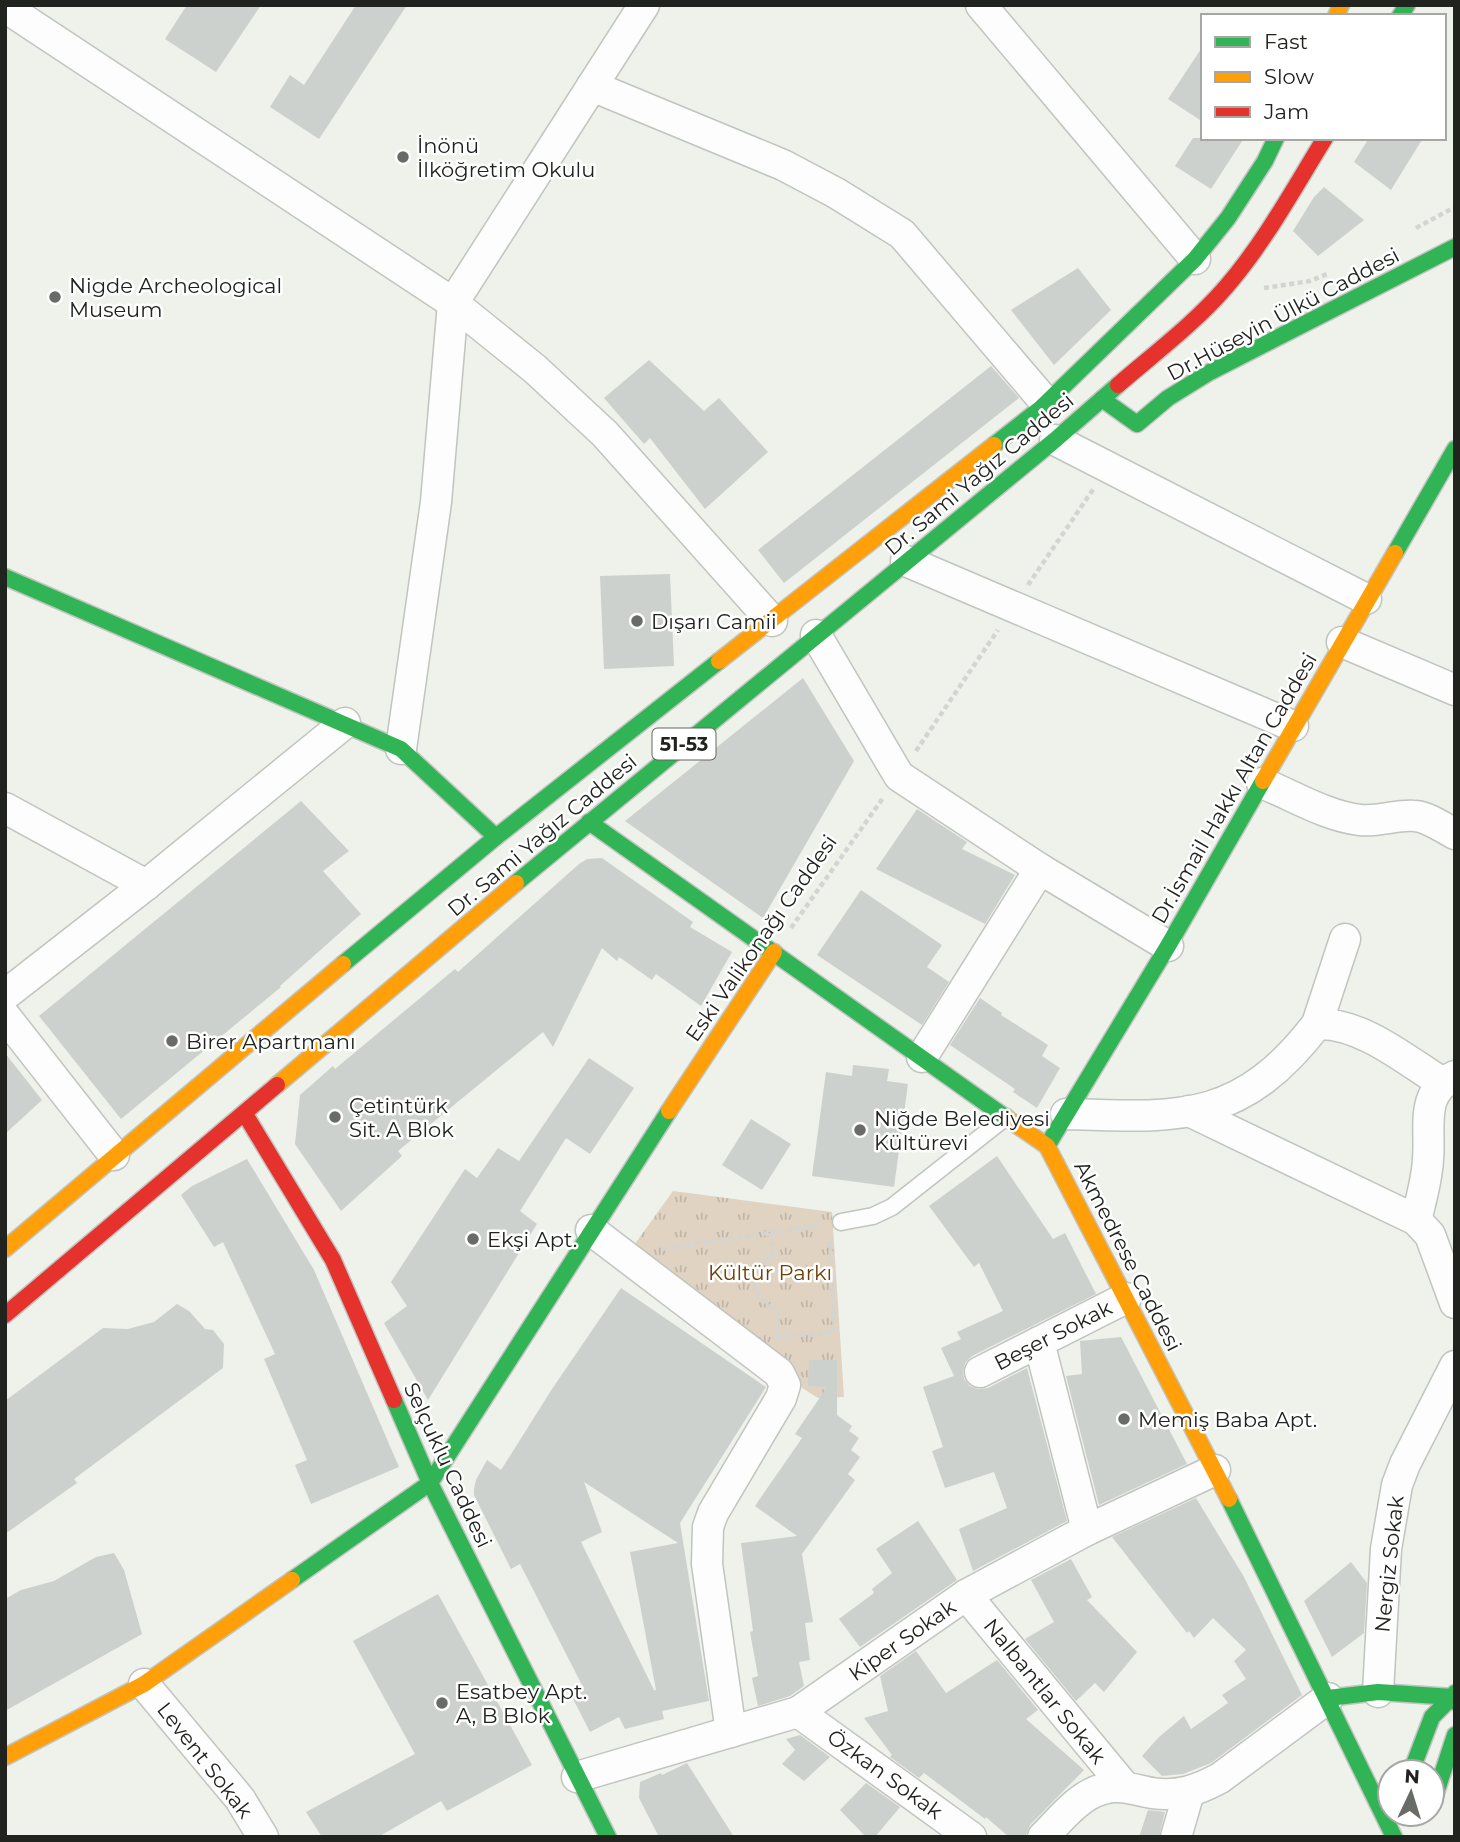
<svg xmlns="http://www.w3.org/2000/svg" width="1460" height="1842" viewBox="0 0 1460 1842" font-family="Montserrat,sans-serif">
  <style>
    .park { fill: url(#park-tufts) }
    .building { fill: #ccd1cd; fill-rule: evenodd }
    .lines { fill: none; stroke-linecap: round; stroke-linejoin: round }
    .lane-casing { stroke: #c1c4bf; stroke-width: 19 }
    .street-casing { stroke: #c1c4bf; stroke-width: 33 }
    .fast-casing { stroke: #c1c4bf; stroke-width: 19 }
    .slow-casing { stroke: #c1c4bf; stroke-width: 19 }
    .jam-casing { stroke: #c1c4bf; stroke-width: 19 }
    .path { stroke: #d4d5d2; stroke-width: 4.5; stroke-dasharray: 5 3.5; stroke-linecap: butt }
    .lane { stroke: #fcfdfc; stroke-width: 16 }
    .street { stroke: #fcfdfc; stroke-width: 30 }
    .fast { stroke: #30b455; stroke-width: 16 }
    .slow { stroke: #ff9f0a; stroke-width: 16 }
    .jam { stroke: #e5322d; stroke-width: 16 }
    .poi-dot { fill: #696b66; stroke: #fff; stroke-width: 2.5 }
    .labels { text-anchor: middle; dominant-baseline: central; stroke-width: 5; stroke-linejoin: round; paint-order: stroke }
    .shield { fill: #fff; stroke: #646562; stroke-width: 2 }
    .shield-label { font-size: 19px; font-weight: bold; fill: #21231f }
    .poi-label { font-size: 21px; fill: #21231f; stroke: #fff; text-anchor: start }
    .street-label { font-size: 21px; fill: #21231f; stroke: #fff }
    .park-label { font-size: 21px; fill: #6f4109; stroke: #fff }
  </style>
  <defs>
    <pattern id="park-tufts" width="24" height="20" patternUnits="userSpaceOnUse" patternTransform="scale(1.75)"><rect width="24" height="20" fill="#e0d3c2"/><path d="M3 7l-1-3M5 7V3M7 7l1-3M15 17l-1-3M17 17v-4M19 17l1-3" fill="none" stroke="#c0b5a6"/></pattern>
  </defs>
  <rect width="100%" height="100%" fill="#eef2eb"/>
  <polygon class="park" points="673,1191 832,1212 844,1397 818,1398 791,1381 629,1252"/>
  <g class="building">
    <polygon points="187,5 261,5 216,72 165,39"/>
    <polygon points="356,5 407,5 319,139 270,107 290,75 304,85"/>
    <polygon points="1203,46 1203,122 1168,99"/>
    <polygon points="1193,138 1244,138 1211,189 1175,166"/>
    <polygon points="1369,138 1423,138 1391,190 1354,162"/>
    <polygon points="1324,187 1364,220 1318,256 1293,231 1314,197"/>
    <polygon points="1078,268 1111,310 1054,365 1011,310"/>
    <polygon points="649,360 704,411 719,398 768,452 705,509 650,438 644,444 604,398"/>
    <polygon points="991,366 1019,398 784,583 758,550"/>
    <polygon points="670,574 674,666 604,669 600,576"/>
    <polygon points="803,678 854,761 763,918 625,821"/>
    <polygon points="301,801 349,851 323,871 361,914 280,986 281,987 121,1119 39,1016"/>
    <polygon points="917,809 967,842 962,849 1015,875 985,924 876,869"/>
    <polygon points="602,858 693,922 690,927 732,952 701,1006 656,974 652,980 619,957 617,961 602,948 553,1047 543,1032 398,1151 402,1156 341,1211 295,1144 300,1095 333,1066 335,1069 455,969 458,972 579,864 587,859"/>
    <polygon points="861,890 942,945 927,967 949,982 922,1025 817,955"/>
    <polygon points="980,998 1002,1013 1001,1015 1048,1045 1042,1056 1060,1068 1037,1108 1013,1092 1015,1089 950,1045"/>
    <polygon points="5,1053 42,1100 5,1134"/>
    <polygon points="589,1058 634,1088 590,1154 566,1138 520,1211 537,1224 428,1400 384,1323 407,1306 391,1282 465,1169 477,1178 498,1148 519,1161"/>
    <polygon points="853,1065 889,1069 887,1081 908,1084 894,1187 812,1176 826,1072 852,1076"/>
    <polygon points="751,1119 791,1144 762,1190 722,1165"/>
    <polygon points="997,1156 1053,1239 1065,1233 1096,1294 972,1356 965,1363 963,1372 964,1379 970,1386 978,1389 988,1388 1027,1368 1067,1521 973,1571 959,1529 1007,1508 994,1472 945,1488 932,1451 943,1447 923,1387 954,1376 941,1348 961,1339 957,1332 1003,1311 979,1263 974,1267 929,1206"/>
    <polygon points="247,1159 314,1270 399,1467 311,1504 295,1465 307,1460 264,1359 275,1354 223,1242 214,1247 181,1195 192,1186"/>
    <path d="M621,1288L766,1387L680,1523L709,1701L662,1711L664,1719L625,1729L619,1717L590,1732L570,1693L583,1687L520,1564L511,1569L474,1495V1489L476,1480L487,1460L501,1470L552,1389ZM584,1482L678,1543L630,1552L656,1690H654L581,1542L602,1532Z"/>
    <polygon points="177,1304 189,1311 205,1329 213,1330 224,1344 223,1368 74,1479 77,1483 5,1534 5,1401 103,1328 128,1329 154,1322"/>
    <polygon points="1121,1337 1187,1464 1099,1505 1066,1376 1082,1374 1080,1341"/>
    <polygon points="809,1360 837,1360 837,1415 852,1426 849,1431 859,1438 851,1450 860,1457 848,1474 855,1480 802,1554 813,1622 805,1623 810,1660 799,1662 804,1686 790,1696 758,1706 752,1678 758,1676 750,1632 753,1631 741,1543 797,1536 755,1506 802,1438 795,1434 827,1387 808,1386"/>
    <polygon points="1196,1498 1244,1577 1302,1695 1211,1763 1183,1774 1162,1776 1142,1756 1159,1737 1184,1716 1191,1729 1228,1703 1222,1695 1246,1679 1234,1661 1246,1650 1213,1618 1194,1638 1189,1631 1187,1633 1112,1537"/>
    <polygon points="918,1521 957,1580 860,1647 839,1619 874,1593 872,1589 892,1573 876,1549"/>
    <polygon points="114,1553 124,1570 142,1634 5,1711 5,1599 21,1590 54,1581 96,1557"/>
    <polygon points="1071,1559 1092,1597 1087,1600 1137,1652 1104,1692 1095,1683 1076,1701 1025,1639 1054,1622 1031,1580"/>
    <polygon points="1351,1562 1367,1583 1364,1633 1332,1657 1304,1601"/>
    <polygon points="438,1594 532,1765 447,1811 441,1801 378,1837 322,1837 306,1812 415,1754 353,1641"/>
    <polygon points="916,1651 946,1693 997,1660 1038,1710 1026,1719 1084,1770 1030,1825 1025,1837 1009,1837 986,1817 985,1819 924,1773 919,1778 890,1757 892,1755 864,1718 888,1711 880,1676"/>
    <polygon points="800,1735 830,1757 804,1781 782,1764 795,1750 786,1739"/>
    <polygon points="687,1763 706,1793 734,1837 659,1837 639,1798 640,1782 661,1773 662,1775"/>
    <polygon points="866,1783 900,1807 875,1837 866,1837 840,1810"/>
    <polygon points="1148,1810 1165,1812 1159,1837 1139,1837"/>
  </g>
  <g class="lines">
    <defs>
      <polyline id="lane" points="841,1222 873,1216 892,1207 1006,1117"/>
      <g id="street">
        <polyline points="981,5 1195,259"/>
        <polyline points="5,7 453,303 535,369 605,434 772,621"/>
        <polyline points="592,86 783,165 836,193 902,234 1046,403"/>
        <polyline points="1055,440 1366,599"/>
        <polyline points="906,561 1293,726"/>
        <polyline points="816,635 899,776 1040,869 1168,946"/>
        <polyline points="1342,642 1455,690"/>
        <polyline points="401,749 436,502 453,303 644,5"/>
        <path d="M1262,783C1294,796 1326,816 1360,820C1379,822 1399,814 1415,816C1429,817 1443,828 1455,834"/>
        <polyline points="5,808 146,885"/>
        <polyline points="5,995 146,885 345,723"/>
        <polyline points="5,1016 114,1155"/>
        <polyline points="1317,1024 1345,939"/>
        <polyline points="922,1057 1040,869"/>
        <polyline points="1189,1111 1416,1220 1430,1235 1455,1303"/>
        <path d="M1066,1114C1181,1118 1241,1123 1317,1024C1360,1022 1406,1060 1441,1082"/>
        <path d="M1416,1220C1421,1200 1427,1180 1428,1159C1431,1128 1419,1092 1455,1076"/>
        <polyline points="591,1230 779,1373 785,1385 781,1398 713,1513 708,1527 707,1564 731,1732"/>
        <polyline points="1039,1342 1087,1530"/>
        <polyline points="980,1372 1126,1298"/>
        <polyline points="966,1595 1124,1786"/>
        <polyline points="144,1684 240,1799 263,1837"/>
        <polyline points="1378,1692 1386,1549 1397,1485 1405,1464 1455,1366"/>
        <polyline points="798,1712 971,1837"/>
        <polyline points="577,1777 798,1712 966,1595 1087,1530 1215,1470"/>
        <path d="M1043,1837C1060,1820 1079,1795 1103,1789C1120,1784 1135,1790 1152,1793C1178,1797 1198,1790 1220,1778L1328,1698"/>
        <polyline points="1176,1837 1189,1792"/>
      </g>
      <g id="fast">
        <polyline points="1400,16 1407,5"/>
        <polyline points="1102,399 1137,424 1168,398 1210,372 1455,247"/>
        <polyline points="994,445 1041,408 1195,259 1228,218 1265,161 1276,138"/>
        <polyline points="1395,553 1455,449"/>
        <polyline points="5,577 401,749 496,837"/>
        <polyline points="589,822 1008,1119"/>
        <polyline points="516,883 1055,440 1118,385"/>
        <polyline points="343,964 496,837 719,661"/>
        <polyline points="1047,1146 1168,946 1263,781"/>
        <polyline points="394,1400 430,1483 608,1837"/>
        <polyline points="1229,1499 1394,1837"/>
        <polyline points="292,1580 430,1483 669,1111"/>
        <polyline points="1328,1698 1378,1692 1452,1697 1455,1693"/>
        <polyline points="1411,1772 1432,1717 1452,1697 1455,1702"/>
        <polyline points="1432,1805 1455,1735"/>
      </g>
      <g id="slow">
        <polyline points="1336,16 1341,5"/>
        <polyline points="719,661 994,445"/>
        <polyline points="1263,781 1395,553"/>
        <polyline points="277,1085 516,883"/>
        <polyline points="669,1111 774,952"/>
        <polyline points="1008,1119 1047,1146 1229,1499"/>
        <polyline points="5,1249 343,964"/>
        <polyline points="5,1757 144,1684 292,1580"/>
      </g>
      <g id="jam">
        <path d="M1118,385C1155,353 1195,323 1226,287C1265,242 1294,188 1325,138"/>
        <polyline points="245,1114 333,1260 394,1400"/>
        <polyline points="5,1315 277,1085"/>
      </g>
    </defs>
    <use href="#lane" class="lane-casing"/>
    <use href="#street" class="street-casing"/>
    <use href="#fast" class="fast-casing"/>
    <use href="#slow" class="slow-casing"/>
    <use href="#jam" class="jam-casing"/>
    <g class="path">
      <polyline points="1416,228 1455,207"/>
      <polyline points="1264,288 1310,281 1327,274"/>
      <polyline points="1028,585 1094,488"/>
      <polyline points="916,751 998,630"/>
      <polyline points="791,928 883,798"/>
      <path d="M770,1233L773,1255C745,1268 750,1300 777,1310L778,1337"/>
      <polyline points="661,1249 822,1225"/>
      <polyline points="777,1339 778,1337 835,1332 830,1239"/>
    </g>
    <use href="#lane" class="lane"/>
    <use href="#street" class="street"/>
    <use href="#fast" class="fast"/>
    <use href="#slow" class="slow"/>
    <use href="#jam" class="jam"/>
  </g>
  <g class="poi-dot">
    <circle cx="403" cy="157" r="7"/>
    <circle cx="55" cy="297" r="7"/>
    <circle cx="637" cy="621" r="7"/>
    <circle cx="172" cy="1041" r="7"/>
    <circle cx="335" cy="1117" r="7"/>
    <circle cx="860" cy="1130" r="7"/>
    <circle cx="473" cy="1239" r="7"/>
    <circle cx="1124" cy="1419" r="7"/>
    <circle cx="442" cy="1703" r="7"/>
  </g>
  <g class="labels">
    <rect class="shield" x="652.5" y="728.5" width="63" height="31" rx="5"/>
    <g class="shield-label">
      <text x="684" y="744">51-53</text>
    </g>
    <g class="poi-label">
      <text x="417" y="145">İnönü<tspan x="417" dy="24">İlköğretim Okulu</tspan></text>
      <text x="69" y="285">Nigde Archeological<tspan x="69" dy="24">Museum</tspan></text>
      <text x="651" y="621">Dışarı Camii</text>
      <text x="186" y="1041">Birer Apartmanı</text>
      <text x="349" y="1105">Çetintürk<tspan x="349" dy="24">Sit. A Blok</tspan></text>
      <text x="874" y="1118">Niğde Belediyesi<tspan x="874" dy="24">Kültürevi</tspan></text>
      <text x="487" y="1239">Ekşi Apt.</text>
      <text x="1138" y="1419">Memiş Baba Apt.</text>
      <text x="456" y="1691">Esatbey Apt.<tspan x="456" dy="24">A, B Blok</tspan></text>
    </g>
    <g class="street-label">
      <text transform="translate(1283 314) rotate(-28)">Dr.Hüseyin Ülkü Caddesi</text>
      <text transform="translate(979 474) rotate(-40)">Dr. Sami Yağız Caddesi</text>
      <text transform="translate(1234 788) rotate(-60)">Dr.İsmail Hakkı Altan Caddesi</text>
      <text transform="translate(542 835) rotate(-40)">Dr. Sami Yağız Caddesi</text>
      <text transform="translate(761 938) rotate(-55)">Eski Valikonağı Caddesi</text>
      <text transform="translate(1128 1256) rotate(63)">Akmedrese Caddesi</text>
      <text transform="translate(1053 1335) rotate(-27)">Beşer Sokak</text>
      <text transform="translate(448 1465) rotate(65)">Selçuklu Caddesi</text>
      <text transform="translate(1389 1564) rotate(-84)">Nergiz Sokak</text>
      <text transform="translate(902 1640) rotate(-35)">Kiper Sokak</text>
      <text transform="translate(1045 1691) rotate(51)">Nalbantlar Sokak</text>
      <text transform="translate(205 1760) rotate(52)">Levent Sokak</text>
      <text transform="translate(885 1774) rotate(36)">Özkan Sokak</text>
    </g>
    <g class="park-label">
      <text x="770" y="1272">Kültür Parkı</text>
    </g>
  </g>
  <rect width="1460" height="1842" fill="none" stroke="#21231f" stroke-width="14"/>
  <rect x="1201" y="14" width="245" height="126" fill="#ffffff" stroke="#a6a7a5" stroke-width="2"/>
  <rect x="1215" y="37" width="35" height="10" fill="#30b455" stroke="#a6a7a5" stroke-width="2"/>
  <text x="1264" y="49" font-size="21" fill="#21231f">Fast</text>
  <rect x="1215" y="72" width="35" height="10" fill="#ff9f0a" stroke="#a6a7a5" stroke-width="2"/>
  <text x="1264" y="84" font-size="21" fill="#21231f">Slow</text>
  <rect x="1215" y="107" width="35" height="10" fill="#e5322d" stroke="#a6a7a5" stroke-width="2"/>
  <text x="1264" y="119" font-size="21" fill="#21231f">Jam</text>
  <g transform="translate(1411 1793) rotate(4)"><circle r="33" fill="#ffffff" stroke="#a6a7a5" stroke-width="2"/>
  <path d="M0-5L12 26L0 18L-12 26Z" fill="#696b66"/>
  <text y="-10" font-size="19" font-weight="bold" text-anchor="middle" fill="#21231f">N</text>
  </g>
</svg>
